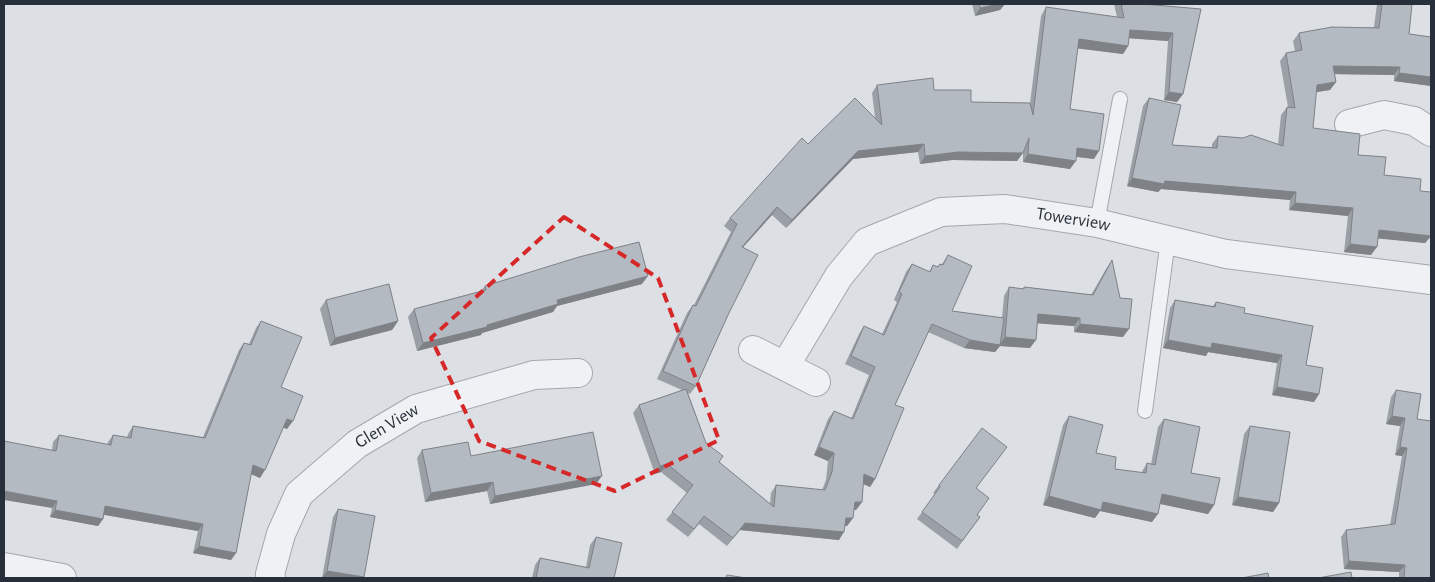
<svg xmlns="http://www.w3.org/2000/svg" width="1435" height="582" viewBox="0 0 1435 582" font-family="'Alegreya Sans',sans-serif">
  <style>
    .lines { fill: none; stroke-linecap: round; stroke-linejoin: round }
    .lane-casing { stroke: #a2a7ae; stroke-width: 16 }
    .street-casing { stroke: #a2a7ae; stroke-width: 30 }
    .lane { stroke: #eff1f4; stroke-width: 14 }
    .street { stroke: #eff1f4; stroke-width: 28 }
    .wall { fill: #9ba0a6 }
    .shaded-wall { fill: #7e8287 }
    .building { fill: #b4bac1; stroke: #7e8287 }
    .marked { fill: none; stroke: #d62828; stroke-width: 4; stroke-dasharray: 10 6; stroke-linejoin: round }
    .labels { text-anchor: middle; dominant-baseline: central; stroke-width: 4; stroke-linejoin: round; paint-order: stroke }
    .street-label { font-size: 18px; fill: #272f3a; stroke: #ebeff3 }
  </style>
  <rect width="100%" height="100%" fill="#dce0e5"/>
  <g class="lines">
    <defs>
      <g id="lane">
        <polyline points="1097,223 1120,99"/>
        <polyline points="1145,411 1168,240"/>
      </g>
      <g id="street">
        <polyline points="1349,124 1384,115 1414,121 1431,132"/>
        <polyline points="753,350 816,382"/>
        <path id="s1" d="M785,366L839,276L867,242L941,212L1005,209L1097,223L1226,254L1431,280"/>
        <polyline points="4,567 62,578"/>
        <path id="s2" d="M271,578L270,574L281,534L299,494L357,444L416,409L534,375L578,373"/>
      </g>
    </defs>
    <use href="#lane" class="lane-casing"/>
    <use href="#street" class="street-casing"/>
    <use href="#lane" class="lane"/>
    <use href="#street" class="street"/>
  </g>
  <g class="wall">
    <polygon points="972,4 1005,4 1000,10 975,16"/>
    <polygon points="1114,4 1143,4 1201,9 1183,94 1177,102 1164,100 1168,41 1129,38 1128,46 1123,54 1078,48 1070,109 1094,159 1076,157 1070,169 1023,162 1023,151 1017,161 952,160 920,164 918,152 853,159 786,228 772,215 743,247 728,315 696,386 690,394 688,393 706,443 719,462 770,504 771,493 776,485 822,490 826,480 828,461 814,455 828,419 834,411 851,419 869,375 845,364 859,334 864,326 882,334 897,302 894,300 906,272 912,264 929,272 933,265 937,267 940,264 942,264 948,255 952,311 1002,318 1004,296 1009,287 1023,289 1024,287 1091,295 1106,269 1112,260 1123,337 1074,332 1074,326 1037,323 1030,348 1000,346 995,352 964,348 928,332 895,405 875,479 870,487 863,484 862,502 856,510 854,510 853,518 847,526 845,526 839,540 740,530 727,546 699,524 688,537 666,520 687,493 661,472 655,474 633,413 639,405 682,390 657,379 687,313 693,305 694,305 731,232 724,226 730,218 808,144 875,117 872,93 877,85 934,90 971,102 1030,103 1041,16 1046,7 1117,17"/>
    <polygon points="1377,4 1412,4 1409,34 1431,37 1431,86 1394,81 1394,75 1334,74 1336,82 1330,90 1316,92 1313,128 1358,155 1384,175 1420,191 1431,236 1425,243 1378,238 1371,255 1344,252 1348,216 1289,210 1290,200 1161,189 1158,192 1127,186 1143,106 1149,98 1172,145 1212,148 1212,144 1218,136 1278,144 1281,115 1287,107 1288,107 1280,61 1286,53 1295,51 1293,41 1299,33 1374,27"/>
    <polygon points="642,284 557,306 553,312 482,333 481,335 417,351 408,317 414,309 481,291 485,286"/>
    <polygon points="326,300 398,321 392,330 330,346 320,309"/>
    <polygon points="1175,300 1213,306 1216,302 1244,313 1306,365 1319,394 1314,402 1272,395 1277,363 1208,352 1206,356 1163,348 1170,308"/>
    <polygon points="261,321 281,387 287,429 283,427 260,478 251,474 236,553 231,560 193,553 198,531 104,515 103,519 98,526 50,517 52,508 52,450 53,442 59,435 107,445 108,442 113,435 127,438 128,434 133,426 203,437 239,350 244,343 249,344 256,328"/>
    <polygon points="1396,390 1417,419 1431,578 1399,578 1399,572 1344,569 1341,537 1346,530 1390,525 1402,456 1395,455 1400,426 1386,424 1391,397"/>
    <polygon points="1069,416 1096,453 1115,469 1141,473 1147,463 1151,464 1158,427 1164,419 1191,473 1214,505 1208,514 1160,504 1152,522 1100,511 1095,518 1043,505 1063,425"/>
    <polygon points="1250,426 1279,503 1273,512 1232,505 1244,434"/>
    <polygon points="422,450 471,456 596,484 490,504 487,491 425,502 417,458"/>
    <polygon points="939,485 976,488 977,515 980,517 957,549 917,519 935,494 933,493"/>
    <polygon points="338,509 364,577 363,578 322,578 333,517"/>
    <polygon points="596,537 614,578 532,578 535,565 540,558 586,567 590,545"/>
  </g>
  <g class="shaded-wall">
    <polygon points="999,4 1005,4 1000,10 975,16 980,8"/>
    <polygon points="1130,30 1173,33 1168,41 1125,38"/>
    <polygon points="1079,39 1128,46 1123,54 1074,48"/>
    <polygon points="1333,66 1400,67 1394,75 1327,74"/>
    <polygon points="1399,73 1431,77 1431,86 1394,81"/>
    <polygon points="1336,82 1330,90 1311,93 1317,85"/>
    <polygon points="1169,92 1183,94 1177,102 1164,100"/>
    <polygon points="924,144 918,152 853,159 786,228 792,220 858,151"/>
    <polygon points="1077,148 1099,151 1094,159 1071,156"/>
    <polygon points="958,152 1023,153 1017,161 952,160 920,164 925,156"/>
    <polygon points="1028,154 1076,161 1070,169 1023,162"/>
    <polygon points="1132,178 1165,181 1296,192 1290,200 1161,189 1158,192 1127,186"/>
    <polygon points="1295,203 1353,208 1348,216 1289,210"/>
    <polygon points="777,207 772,215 736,255 742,247"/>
    <polygon points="1379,230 1431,236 1425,243 1373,238"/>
    <polygon points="1350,244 1377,247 1371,255 1344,252"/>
    <polygon points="648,276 642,284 557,306 553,312 482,333 481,335 417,351 423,343 487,325 557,300"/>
    <polygon points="1038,314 1080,318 1074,326 1032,323"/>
    <polygon points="398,321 392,330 330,346 335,338"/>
    <polygon points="1080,324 1129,329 1123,337 1074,332"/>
    <polygon points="1005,337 1036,340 1030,348 1000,346 995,352 964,348 970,340 1000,344"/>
    <polygon points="1168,340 1212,343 1282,355 1277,363 1208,352 1206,356 1163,348"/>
    <polygon points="1277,387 1319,394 1314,402 1272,395"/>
    <polygon points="1392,416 1405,418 1400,426 1386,424"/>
    <polygon points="287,419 293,421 287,429 281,427"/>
    <polygon points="819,447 834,453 828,461 814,455"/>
    <polygon points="1400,447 1407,448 1402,456 1395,455"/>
    <polygon points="667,464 661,472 655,474 660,466"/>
    <polygon points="253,465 265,470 260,478 248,473"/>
    <polygon points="864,474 875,479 870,487 859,482"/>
    <polygon points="602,476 596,484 490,504 495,496"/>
    <polygon points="493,482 487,491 425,502 431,493"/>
    <polygon points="4,491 57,501 52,508 4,500"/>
    <polygon points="1162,494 1214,505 1208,514 1156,503"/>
    <polygon points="1049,496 1103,502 1158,514 1152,522 1100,511 1095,518 1043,505"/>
    <polygon points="1238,497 1279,503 1273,512 1232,505"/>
    <polygon points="855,502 862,502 856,510 849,510"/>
    <polygon points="105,506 203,524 198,531 100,514"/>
    <polygon points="55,510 103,519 98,526 50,517"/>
    <polygon points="846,518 853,518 847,526 840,525"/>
    <polygon points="745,523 844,532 839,540 740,530 727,546"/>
    <polygon points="199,546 236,553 231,560 193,553"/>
    <polygon points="1349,561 1405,565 1399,572 1344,569"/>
    <polygon points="327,571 364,577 363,578 322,578"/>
  </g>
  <g class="building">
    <polygon points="979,4 999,4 980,8"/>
    <polygon points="1121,4 1143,4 1201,9 1183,94 1169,92 1173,33 1130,30 1128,46 1079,39 1070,109 1104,114 1099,151 1077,148 1076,161 1028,154 1029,138 1023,153 958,152 925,156 924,144 858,151 792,220 777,207 742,247 758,255 728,315 696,386 663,371 693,305 696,306 737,224 730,218 802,138 808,144 855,98 882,125 877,85 933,78 934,90 971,90 971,102 1030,103 1033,115 1046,7 1124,18"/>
    <polygon points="1382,4 1412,4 1409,34 1431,37 1431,77 1399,73 1400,67 1333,66 1336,82 1317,85 1313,128 1360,134 1358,155 1386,157 1384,175 1421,179 1420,191 1431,192 1431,236 1379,230 1377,247 1350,244 1353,208 1295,203 1296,192 1165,181 1164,184 1132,178 1149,98 1181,105 1172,145 1217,148 1218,136 1243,138 1251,135 1283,146 1287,107 1295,108 1286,53 1302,50 1299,33 1332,27 1379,28"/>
    <polygon points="639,242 648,276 557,300 558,304 487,325 487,327 423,343 414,309 486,290 485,286 579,257"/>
    <polygon points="948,255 972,266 952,311 1004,318 1000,345 970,340 932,324 895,405 904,408 875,479 864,474 862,502 855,502 853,518 846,518 844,532 745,523 733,538 704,516 694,529 672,512 693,485 667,464 660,466 639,405 686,389 706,443 723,456 719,462 774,507 776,485 825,490 832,472 834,453 819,447 834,411 853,419 875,367 851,356 864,326 884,335 902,294 899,292 912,264 930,272 933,265 938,267 940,264 943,265"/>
    <polygon points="1112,260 1120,298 1132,299 1129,329 1080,324 1080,318 1038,314 1036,340 1005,337 1009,287 1024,289 1024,287 1093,295"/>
    <polygon points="389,284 398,321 335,338 326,300"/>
    <polygon points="1175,300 1215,307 1216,302 1245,308 1244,313 1313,326 1306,365 1323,368 1319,394 1277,387 1282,355 1212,343 1211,348 1168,340"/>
    <polygon points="261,321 302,337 281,387 303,396 293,421 287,419 265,470 253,465 236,553 199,546 203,524 105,506 103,519 55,510 57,501 4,491 4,441 56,451 59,435 111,445 113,435 131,438 133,426 205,438 244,343 251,345"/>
    <polygon points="1396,390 1421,394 1417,419 1431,421 1431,578 1404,578 1405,565 1349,561 1346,530 1395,524 1407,448 1400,447 1405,418 1392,416"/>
    <polygon points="1069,416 1103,425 1096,453 1116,457 1115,469 1146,473 1147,463 1155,465 1164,419 1200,427 1191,473 1220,478 1214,505 1162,494 1158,514 1103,502 1101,510 1049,496"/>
    <polygon points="1250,426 1290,432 1279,503 1238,497"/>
    <polygon points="982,428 1007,447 976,488 989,498 977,515 980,517 962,541 922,512 940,487 939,485"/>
    <polygon points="593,432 602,476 495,496 493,482 431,493 422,450 468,442 471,456"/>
    <polygon points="338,509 375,516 364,577 327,571"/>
    <polygon points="596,537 622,543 614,578 536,578 540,558 589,568"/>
    <polygon points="1351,572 1352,578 1318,578"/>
    <polygon points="1268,573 1269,578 1242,578"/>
    <polygon points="727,575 746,578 726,578"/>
  </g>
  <path class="marked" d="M564,217L658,278L719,440L615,491L479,441L431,338Z"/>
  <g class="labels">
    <g class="street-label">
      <text stroke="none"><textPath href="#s1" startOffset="362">Towerview</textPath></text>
      <text stroke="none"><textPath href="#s2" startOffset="201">Glen View</textPath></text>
    </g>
  </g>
  <rect width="1435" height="582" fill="none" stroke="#272f3a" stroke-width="10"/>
</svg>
